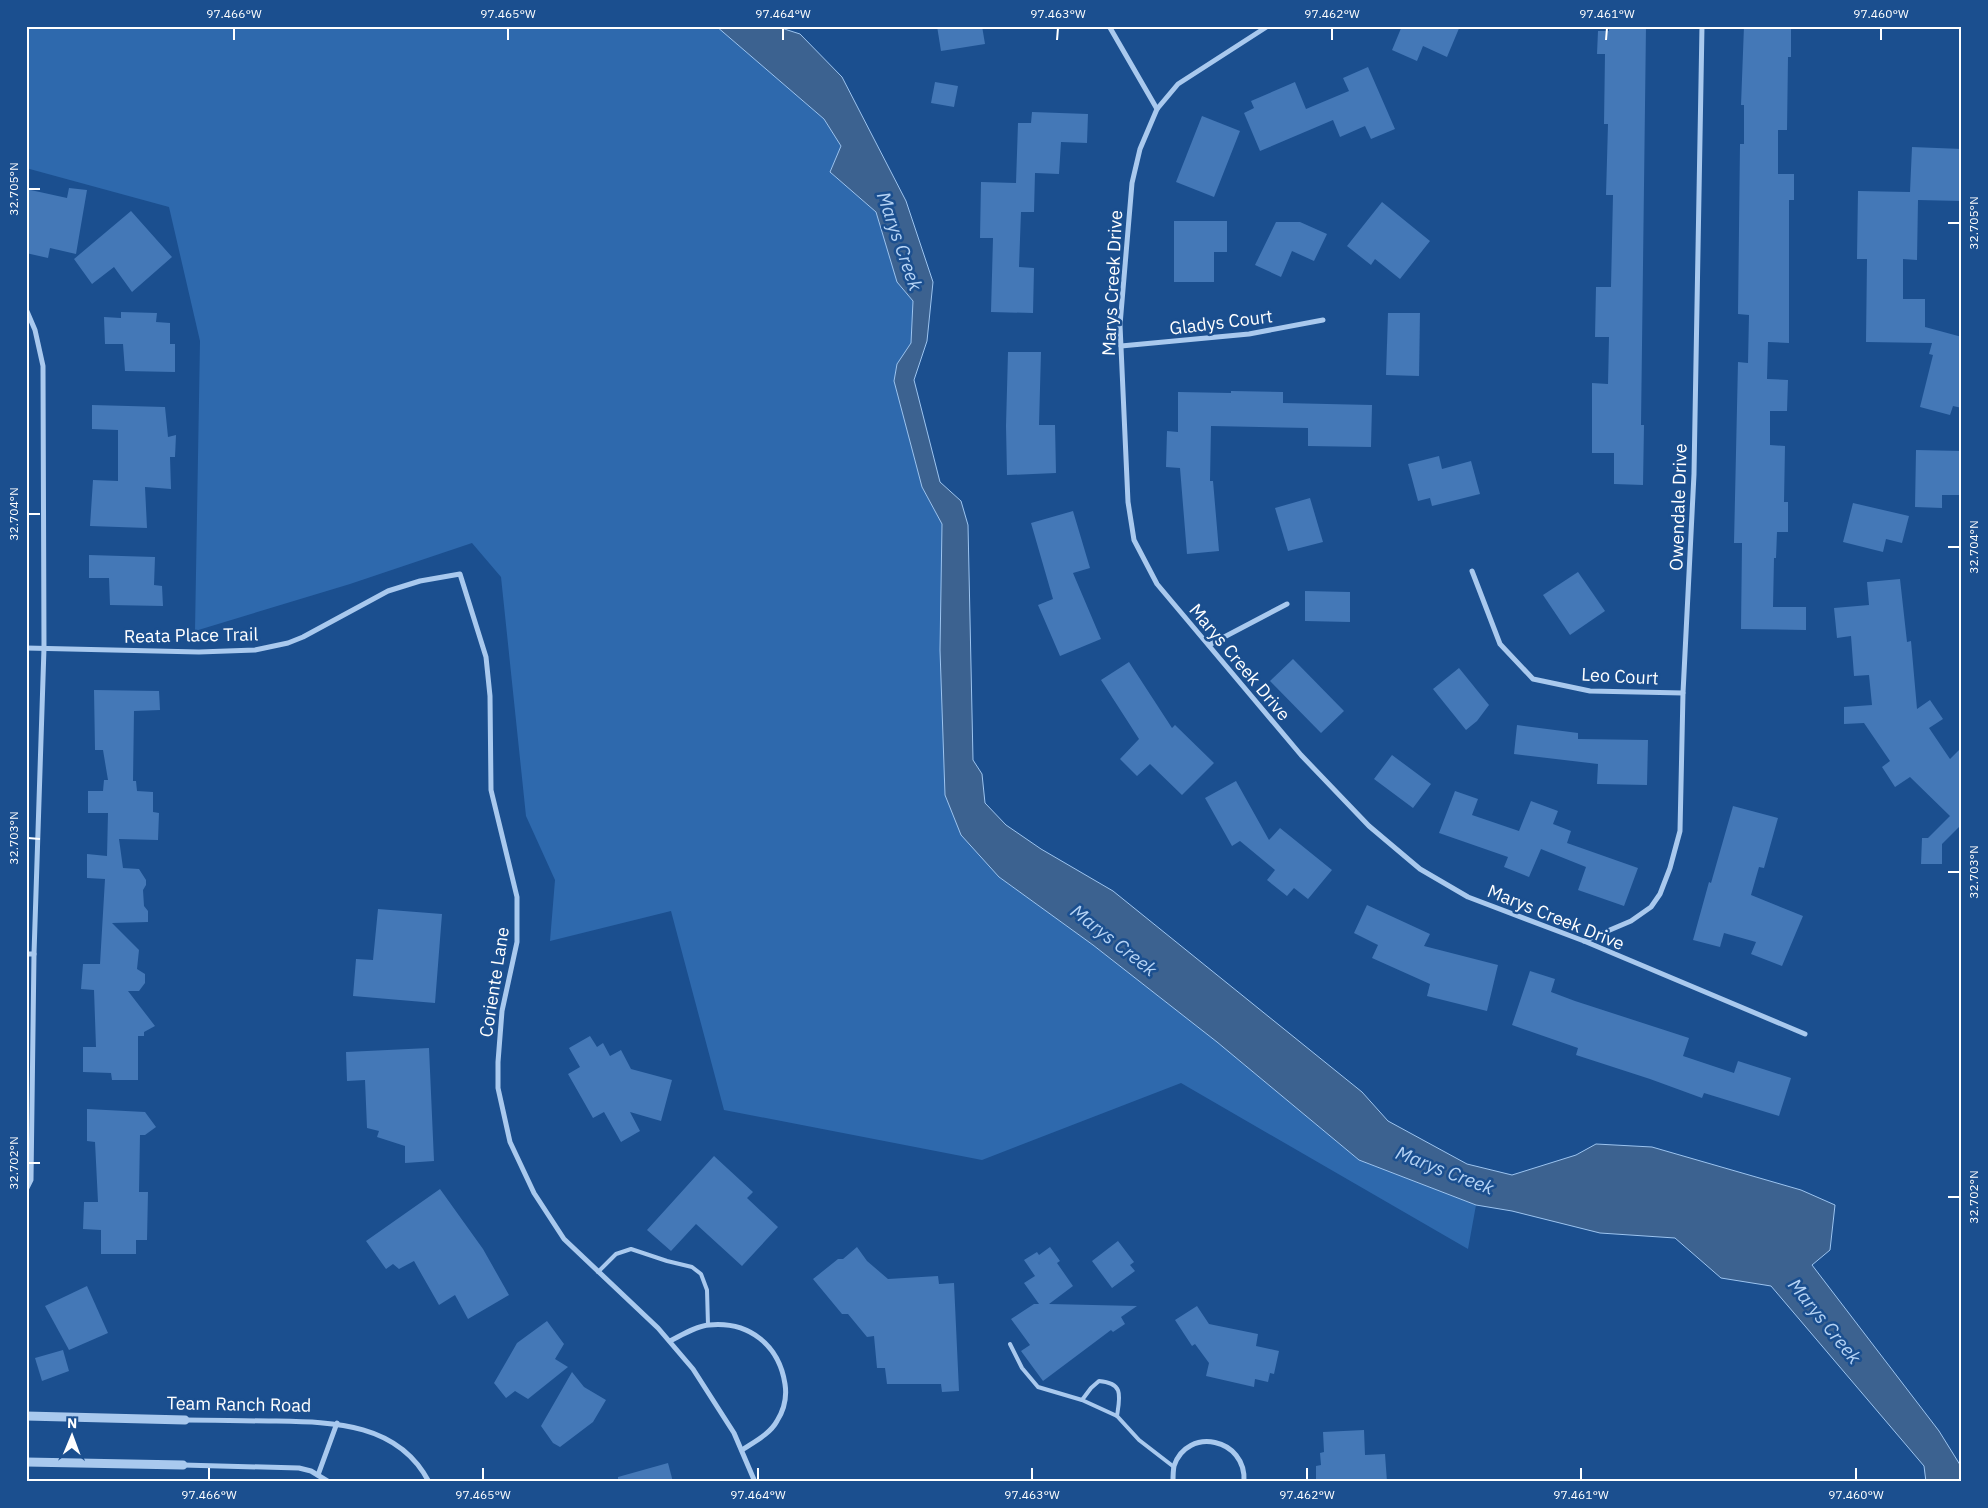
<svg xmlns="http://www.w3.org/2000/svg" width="1988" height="1508" viewBox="0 0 1988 1508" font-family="'IBM Plex Sans',sans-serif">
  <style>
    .green { fill: #2e69ad }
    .water { fill: #3c6290; stroke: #9cc4f0 }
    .building { fill: #4478b7 }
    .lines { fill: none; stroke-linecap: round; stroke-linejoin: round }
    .service { stroke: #a9c9ee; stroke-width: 4 }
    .minor { stroke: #a9c9ee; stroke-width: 5 }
    .tertiary { stroke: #a9c9ee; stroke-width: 9 }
    .ticks { fill: none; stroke: #fff; stroke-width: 2 }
    .labels { text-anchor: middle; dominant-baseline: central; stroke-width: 5; stroke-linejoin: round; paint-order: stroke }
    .street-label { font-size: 18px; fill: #fff; stroke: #1b4f8f }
    .water-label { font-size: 19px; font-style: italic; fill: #b5d3f5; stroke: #1b4f8f }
    .neatline { fill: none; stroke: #fff; stroke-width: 2 }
    .ticks-label { font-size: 12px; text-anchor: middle; fill: #fff }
  </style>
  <rect width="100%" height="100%" fill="#1b4f8f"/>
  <polygon class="green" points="26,26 716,26 824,119 841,146 830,172 876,212 897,281 913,301 911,343 897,364 894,381 922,487 942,524 940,650 945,795 999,877 1093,945 1217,1042 1359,1160 1476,1205 1468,1249 1181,1083 982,1160 724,1110 671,911 550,941 555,880 526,816 501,577 472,543 350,584 195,631 200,341 169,207 26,168"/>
  <polygon class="water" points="716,26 775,26 800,34 842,77 906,201 933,282 927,341 914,380 940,482 961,501 968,525 973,760 982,774 985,803 1006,825 1041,849 1113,891 1362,1092 1388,1121 1467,1164 1512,1175 1576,1155 1596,1144 1652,1147 1801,1190 1835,1205 1830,1250 1812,1265 1939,1431 1962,1468 1962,1482 1926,1482 1924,1466 1771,1286 1721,1278 1675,1238 1600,1233 1512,1211 1476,1205 1359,1160 1217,1042 1093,945 999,877 961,835 945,795 940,650 942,524 922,487 894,381 897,364 911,343 913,301 897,282 876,212 830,172 841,146 824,119"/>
  <g class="building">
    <polygon points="937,26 982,26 985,44 941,51"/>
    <polygon points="1402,26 1460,26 1447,57 1423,46 1417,61 1392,50"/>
    <polygon points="1609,26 1646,26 1641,425 1644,425 1643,485 1614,484 1614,453 1592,453 1592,383 1608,384 1609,337 1595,337 1596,287 1611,287 1613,195 1606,195 1608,124 1604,124 1605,54 1597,54 1598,31 1609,31"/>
    <polygon points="1744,26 1791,26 1791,57 1788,57 1787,130 1778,130 1778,174 1794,174 1794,200 1789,200 1789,343 1768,342 1767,379 1788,380 1787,411 1770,411 1770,445 1785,446 1784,502 1788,502 1788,532 1777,532 1776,558 1774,558 1773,607 1806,607 1806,630 1741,629 1742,543 1734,543 1738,362 1748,363 1749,315 1738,314 1740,144 1744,144 1744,105 1741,105"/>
    <polygon points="1368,67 1395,129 1371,139 1365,126 1340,137 1333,120 1260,151 1244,113 1254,108 1251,101 1295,82 1306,109 1349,91 1343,78"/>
    <polygon points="935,82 958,86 954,107 931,103"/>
    <polygon points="1032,112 1088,114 1087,143 1061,142 1059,174 1035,173 1034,212 1021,212 1019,267 1034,268 1033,313 991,312 993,238 980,238 981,182 1016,183 1018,123 1031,123"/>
    <polygon points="1202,116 1240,131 1214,197 1176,182"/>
    <polygon points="1912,147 1962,149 1962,201 1918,200 1917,260 1903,259 1903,299 1925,299 1925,327 1962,337 1962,408 1953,406 1950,415 1920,407 1933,355 1929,354 1932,343 1866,342 1867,259 1857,259 1858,191 1910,192"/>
    <polygon points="69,188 87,190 76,254 50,248 48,258 26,253 26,189 67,198"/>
    <polygon points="1382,202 1430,241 1400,279 1375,259 1371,265 1347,246"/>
    <polygon points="131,211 172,257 132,292 114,267 92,284 74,259"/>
    <polygon points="1174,221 1227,221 1227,252 1214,252 1214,282 1174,282"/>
    <polygon points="1276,222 1300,222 1327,234 1314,261 1292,251 1281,277 1255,265"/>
    <polygon points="121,312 157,313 156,322 170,323 170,344 175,344 175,372 125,371 123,344 105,344 104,317 121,318"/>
    <polygon points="1388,313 1420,313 1419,376 1386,375"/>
    <polygon points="1008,352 1041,352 1039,425 1055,425 1056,473 1007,475 1006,426"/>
    <polygon points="1231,391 1283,392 1283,403 1372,405 1371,447 1308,446 1308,428 1211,426 1210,481 1213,481 1219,551 1187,554 1180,468 1166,467 1167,431 1178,432 1178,392 1231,393"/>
    <polygon points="92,405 165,407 168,437 176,435 175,457 170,457 171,489 145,487 147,528 90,526 93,480 118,481 118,430 92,429"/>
    <polygon points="1916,450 1962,451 1962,495 1942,495 1942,508 1915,507"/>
    <polygon points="1439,456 1442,469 1471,461 1480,494 1432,506 1430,498 1418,501 1408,464"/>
    <polygon points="1310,498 1323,542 1288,551 1275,508"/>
    <polygon points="1853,503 1909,516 1902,543 1886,539 1883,552 1843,542"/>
    <polygon points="1073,511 1090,568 1073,573 1101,639 1060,656 1038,605 1053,599 1031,523"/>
    <polygon points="89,555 155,557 154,585 162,586 163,606 110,605 109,578 89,578"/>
    <polygon points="1578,572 1605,611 1570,635 1543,595"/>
    <polygon points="1900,579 1907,642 1911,641 1917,709 1930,700 1943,719 1929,728 1950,759 1962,747 1962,827 1960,826 1942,844 1942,864 1921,864 1922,838 1928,838 1950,816 1910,777 1895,787 1882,767 1890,761 1864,723 1844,724 1844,707 1872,705 1869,675 1854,676 1851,636 1837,638 1834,608 1869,605 1867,582"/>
    <polygon points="1305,591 1350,592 1350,622 1305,621"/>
    <polygon points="1293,659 1344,711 1321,733 1270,681"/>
    <polygon points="1129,662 1172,728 1175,725 1214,763 1182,795 1150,764 1137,776 1120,759 1139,739 1101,680"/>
    <polygon points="1459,668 1489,705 1477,721 1466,730 1433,689"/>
    <polygon points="94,690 159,691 160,710 134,711 133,781 136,781 137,791 153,792 153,812 159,813 158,840 119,839 123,868 139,869 146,880 146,885 143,890 144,906 148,911 148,922 112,923 139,950 137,969 145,974 145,983 139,991 128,991 155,1026 144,1032 144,1036 138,1036 138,1080 112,1080 111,1073 83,1072 83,1047 96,1047 94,990 81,989 83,964 100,964 105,879 87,878 87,854 107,856 108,813 88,813 88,791 103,791 104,780 108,780 103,750 95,750"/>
    <polygon points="1517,725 1578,733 1578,739 1648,740 1647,785 1597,784 1598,764 1514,754"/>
    <polygon points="1392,755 1431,784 1413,808 1374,779"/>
    <polygon points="1236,781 1269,840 1280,828 1332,870 1308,899 1294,888 1287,896 1267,880 1275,870 1240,841 1232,846 1205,798"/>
    <polygon points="1455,791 1478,799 1472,815 1519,831 1531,801 1558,811 1553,824 1571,831 1567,843 1638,868 1624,906 1578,890 1586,867 1541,849 1529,877 1504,867 1508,857 1439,833"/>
    <polygon points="1733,806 1778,818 1764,868 1759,867 1751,895 1803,916 1782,966 1751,954 1756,942 1724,933 1720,947 1693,940 1709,882 1711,883"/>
    <polygon points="1367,905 1430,934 1424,946 1498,965 1487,1011 1427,996 1430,984 1372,958 1378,945 1354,933"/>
    <polygon points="378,909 442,914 435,1003 353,996 356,959 373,960"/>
    <polygon points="1530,971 1555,979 1551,992 1575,1001 1689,1038 1683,1056 1734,1073 1738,1061 1791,1078 1779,1116 1704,1093 1702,1098 1650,1079 1576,1055 1578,1048 1512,1025"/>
    <polygon points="590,1036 597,1047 603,1043 610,1056 621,1050 631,1069 672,1080 661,1121 630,1112 640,1131 621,1142 604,1112 593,1118 568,1074 580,1067 569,1048"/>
    <polygon points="429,1048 434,1161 405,1163 405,1146 377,1137 379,1131 367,1128 365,1080 347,1081 346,1052"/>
    <polygon points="87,1109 145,1112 156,1127 145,1135 140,1135 139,1192 148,1192 147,1240 136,1240 136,1254 101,1254 101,1230 83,1229 84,1202 98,1202 95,1142 87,1141"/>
    <polygon points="714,1156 753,1192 747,1198 778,1227 742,1266 696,1224 671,1251 647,1230"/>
    <polygon points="440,1189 483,1249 509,1295 468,1319 455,1295 439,1305 414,1261 399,1269 393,1264 386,1269 366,1241"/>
    <polygon points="1118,1241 1134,1262 1130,1265 1135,1271 1112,1288 1092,1261"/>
    <polygon points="857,1247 867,1261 888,1279 938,1276 939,1284 954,1283 959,1391 942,1392 941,1384 887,1384 885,1368 877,1368 874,1336 867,1337 848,1314 842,1314 813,1279 838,1259 843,1259"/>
    <polygon points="1050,1247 1060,1261 1057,1263 1073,1286 1049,1304 1137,1306 1121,1317 1125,1324 1113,1332 1111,1330 1043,1381 1021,1351 1030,1345 1011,1319 1034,1304 1039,1304 1024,1283 1035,1276 1024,1260 1037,1252 1039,1255"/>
    <polygon points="87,1286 108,1333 69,1350 45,1306"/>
    <polygon points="1197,1306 1209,1324 1258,1334 1256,1346 1279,1351 1274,1374 1270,1373 1268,1382 1255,1379 1254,1387 1206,1376 1209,1363 1195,1344 1192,1346 1175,1320"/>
    <polygon points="547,1321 564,1344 555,1359 568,1367 528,1399 515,1391 506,1398 494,1383 517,1343"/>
    <polygon points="63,1350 69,1371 42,1381 35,1358"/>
    <polygon points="572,1372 584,1387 606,1400 593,1422 560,1447 553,1443 541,1426"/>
    <polygon points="1364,1430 1365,1455 1385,1454 1387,1482 1322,1482 1322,1480 1316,1480 1316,1466 1321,1465 1320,1453 1324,1452 1323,1432"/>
    <polygon points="668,1463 673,1482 618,1482 618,1477"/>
  </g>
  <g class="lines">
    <g class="service">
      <polyline points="598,1272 616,1254 631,1249 667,1261 692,1267 701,1274 707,1290 708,1325"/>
      <polyline points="1010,1344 1022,1368 1038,1387 1082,1400 1117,1416 1139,1440 1174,1467"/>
      <path d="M1082,1400L1091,1388L1099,1381C1124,1383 1120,1396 1117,1416"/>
    </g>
    <g class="minor">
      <polyline points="1109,26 1157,109"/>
      <polyline points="1268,26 1178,84 1157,109 1140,149 1132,183 1120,325 1128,502 1134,540 1157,584 1301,755 1369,826 1420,869 1468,897 1584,941 1805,1034"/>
      <polyline points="26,309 35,330 43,366 44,648 34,954 31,1180 26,1190"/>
      <polyline points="1121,346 1249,334 1323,320"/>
      <polyline points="1472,571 1500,644 1533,679 1590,691 1683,693"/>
      <polyline points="1209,645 1287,604"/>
      <polyline points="26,648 199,652 255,650 288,643 303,637 388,591 420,581 460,574 486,657 490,696 491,790 517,897 517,942 502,1011 498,1062 498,1088 510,1142 534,1193 564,1239 658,1328 693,1369 734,1433 755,1482"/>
      <polyline points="1584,941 1631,921 1651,907 1660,894 1670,868 1680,831 1683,693 1694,474 1702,26"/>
      <polyline points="26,954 34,954"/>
      <path d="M670,1341C682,1335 696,1326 709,1325C749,1321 779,1345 785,1384C787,1397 784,1410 777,1421C770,1434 754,1442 742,1450"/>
      <path d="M185,1420C214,1420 244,1421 273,1421C332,1422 398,1422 429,1482"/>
      <polyline points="183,1465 299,1468 311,1471 329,1482"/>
      <polyline points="318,1475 337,1423"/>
      <path d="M1173,1482C1173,1477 1173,1471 1174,1466C1187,1426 1247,1438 1244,1482"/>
    </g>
    <g class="tertiary">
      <polyline points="26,1416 185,1420"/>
      <polyline points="26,1462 183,1465"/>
    </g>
  </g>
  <path class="ticks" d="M234,40V28M508,40V28M783,40V28M1057,40L1058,28M1332,40V28M1606,40L1607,28M1881,40V28M28,189H40M1948,223H1960M28,514H40M1948,547H1960M28,838L40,839M1948,872H1960M28,1163H40M1948,1197H1960M209,1480V1468M483,1480V1468M758,1480V1468M1032,1480V1468M1307,1480V1468M1581,1480V1468M1856,1480V1468"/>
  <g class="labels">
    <g class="street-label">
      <text transform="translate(1112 283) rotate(-87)">Marys Creek Drive</text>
      <text transform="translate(1221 322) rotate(-7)">Gladys Court</text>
      <text transform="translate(1678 507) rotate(-88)">Owendale Drive</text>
      <text transform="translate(191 635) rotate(-1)">Reata Place Trail</text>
      <text transform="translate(1240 662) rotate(50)">Marys Creek Drive</text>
      <text transform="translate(1620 676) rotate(3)">Leo Court</text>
      <text transform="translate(1556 917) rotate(22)">Marys Creek Drive</text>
      <text transform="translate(494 982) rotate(-81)">Coriente Lane</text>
      <text transform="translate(239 1404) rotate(1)">Team Ranch Road</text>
    </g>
    <g class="water-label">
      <text transform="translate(900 241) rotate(71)">Marys Creek</text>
      <text transform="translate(1114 940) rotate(38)">Marys Creek</text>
      <text transform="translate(1445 1170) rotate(21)">Marys Creek</text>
      <text transform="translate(1825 1321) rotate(51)">Marys Creek</text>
    </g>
  </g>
  <rect width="1988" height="1508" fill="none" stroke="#1b4f8f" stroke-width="55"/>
  <g transform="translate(72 1436) rotate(1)" stroke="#1b4f8f" stroke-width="4" paint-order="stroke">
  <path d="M0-4L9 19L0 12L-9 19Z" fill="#ffffff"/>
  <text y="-8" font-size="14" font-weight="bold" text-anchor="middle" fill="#ffffff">N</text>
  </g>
  <rect x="28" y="28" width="1932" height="1452" class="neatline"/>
  <g class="ticks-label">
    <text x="234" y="18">97.466°W</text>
    <text x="508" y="18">97.465°W</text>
    <text x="783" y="18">97.464°W</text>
    <text x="1058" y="18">97.463°W</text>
    <text x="1332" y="18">97.462°W</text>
    <text x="1607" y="18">97.461°W</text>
    <text x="1881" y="18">97.460°W</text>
    <text transform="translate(14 189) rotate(-90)" y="4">32.705°N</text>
    <text transform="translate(1974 223) rotate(-90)" y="4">32.705°N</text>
    <text transform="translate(14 514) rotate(-90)" y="4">32.704°N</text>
    <text transform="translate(1974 547) rotate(-90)" y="4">32.704°N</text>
    <text transform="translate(14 838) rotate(-90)" y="4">32.703°N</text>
    <text transform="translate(1974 872) rotate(-90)" y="4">32.703°N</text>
    <text transform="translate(14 1163) rotate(-90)" y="4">32.702°N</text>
    <text transform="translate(1974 1197) rotate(-90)" y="4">32.702°N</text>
    <text x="209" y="1499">97.466°W</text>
    <text x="483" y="1499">97.465°W</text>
    <text x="758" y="1499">97.464°W</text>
    <text x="1032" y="1499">97.463°W</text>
    <text x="1307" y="1499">97.462°W</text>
    <text x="1581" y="1499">97.461°W</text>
    <text x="1856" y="1499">97.460°W</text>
  </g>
</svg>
